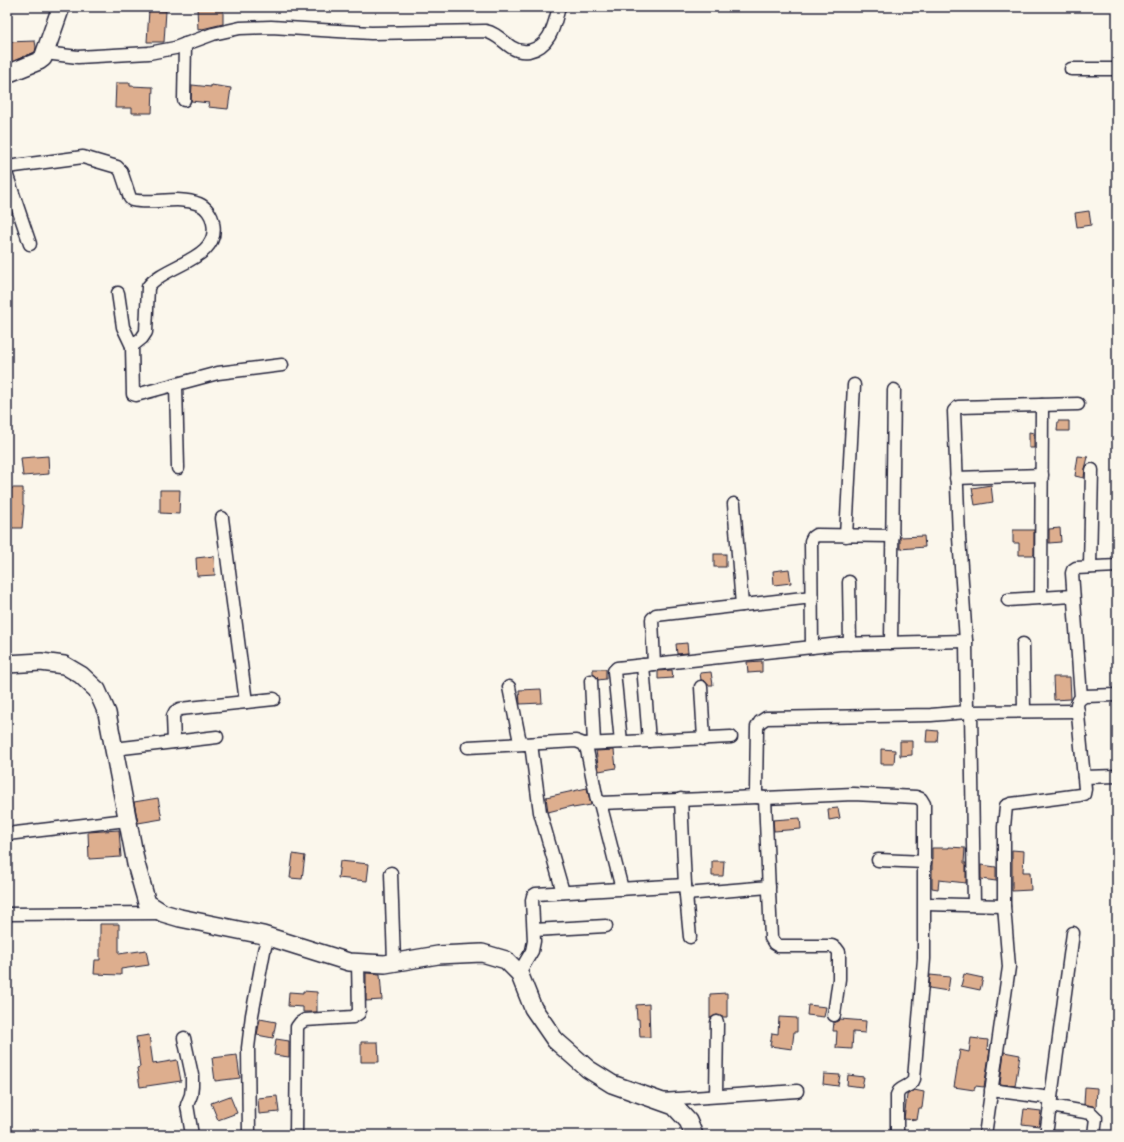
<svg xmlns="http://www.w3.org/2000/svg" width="1124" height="1142" viewBox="0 0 1124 1142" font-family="'Shantell Sans',sans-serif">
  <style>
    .building { fill: #ddae8e; stroke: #22223b }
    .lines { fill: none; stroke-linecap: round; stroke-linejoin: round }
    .street-casing { stroke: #22223b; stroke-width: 15 }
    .secondary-casing { stroke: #22223b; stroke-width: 20 }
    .street { stroke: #fbf7ec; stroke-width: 12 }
    .secondary { stroke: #fbf7ec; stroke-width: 17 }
  </style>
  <rect width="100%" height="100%" fill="#fbf7ec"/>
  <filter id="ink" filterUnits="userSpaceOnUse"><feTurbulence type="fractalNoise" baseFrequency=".025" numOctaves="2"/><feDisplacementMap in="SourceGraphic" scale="8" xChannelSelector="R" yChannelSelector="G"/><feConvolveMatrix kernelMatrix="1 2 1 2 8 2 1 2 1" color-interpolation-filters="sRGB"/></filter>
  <g filter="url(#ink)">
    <g class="building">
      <polygon points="197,7 223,7 223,24 198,30"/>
      <polygon points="149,10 166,11 164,42 147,42"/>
      <polygon points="35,41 36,47 35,52 11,62 7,42"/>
      <polygon points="116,83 130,83 130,86 153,87 152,113 132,113 132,108 115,108"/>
      <polygon points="192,85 211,87 211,85 231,88 228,109 208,107 209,103 191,101"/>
      <polygon points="1089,211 1091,225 1077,227 1075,213"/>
      <polygon points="1058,421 1069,421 1069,431 1057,431"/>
      <polygon points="1029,432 1034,433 1034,448 1029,448"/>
      <polygon points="48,456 49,474 23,476 21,458"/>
      <polygon points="1078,456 1088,457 1085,469 1084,478 1075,476"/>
      <polygon points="991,485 993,502 975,505 972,488"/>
      <polygon points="7,488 23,488 23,505 24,505 22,528 7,528"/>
      <polygon points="160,490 180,490 179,514 160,513"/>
      <polygon points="1060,528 1061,542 1049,543 1049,529"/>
      <polygon points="1013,530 1034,530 1034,555 1019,555 1019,543 1013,543"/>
      <polygon points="924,536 925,547 900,549 900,537"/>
      <rect x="714" y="554" width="12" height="13"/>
      <polygon points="214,556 215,575 197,576 196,558"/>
      <polygon points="789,569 791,583 774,585 773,571"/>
      <polygon points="687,643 688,653 677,654 676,644"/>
      <polygon points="762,661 762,672 748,673 747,662"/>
      <polygon points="593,669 606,669 606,679 598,680 597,677 593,674"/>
      <polygon points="672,670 673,678 658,679 658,671"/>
      <polygon points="711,672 713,685 708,685 705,681 701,680 700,673"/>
      <polygon points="1053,677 1070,677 1071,699 1054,700"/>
      <polygon points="541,689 542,703 520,704 519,690"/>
      <polygon points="927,730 938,731 937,742 926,742"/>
      <polygon points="900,741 912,741 912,755 900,756"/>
      <polygon points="881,749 895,750 894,764 881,764"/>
      <polygon points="614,750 616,768 599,771 596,751"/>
      <polygon points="587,788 591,805 573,808 572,806 548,812 546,797"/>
      <polygon points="158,798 162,819 138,823 134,802"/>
      <polygon points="838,808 840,818 829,820 828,809"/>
      <polygon points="800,818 801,829 774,831 773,820"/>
      <polygon points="119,830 121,857 89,859 88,832"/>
      <polygon points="949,847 965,848 964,863 966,863 966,883 939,880 938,889 932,888 932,848 949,848"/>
      <polygon points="1012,850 1024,851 1023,872 1030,872 1031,890 1012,891"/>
      <polygon points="293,854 305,856 302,879 290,878"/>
      <polygon points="340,861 369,864 367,881 338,878"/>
      <polygon points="712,861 724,861 723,876 712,876"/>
      <polygon points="981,865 996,867 996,881 981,879"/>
      <polygon points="100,924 119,924 119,954 146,950 149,965 121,969 121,975 94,974 95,960 100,960"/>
      <polygon points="366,973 380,974 382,1000 366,1001"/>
      <polygon points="964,974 983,978 980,990 961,986"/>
      <polygon points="930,975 950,977 948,991 929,988"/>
      <polygon points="303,991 317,992 317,1012 303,1012 303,1007 288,1006 289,992 303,993"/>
      <polygon points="727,993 727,1017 722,1017 717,1015 710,1018 710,994"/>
      <polygon points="649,1004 650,1037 640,1037 639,1019 637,1019 636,1005"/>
      <polygon points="808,1005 826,1007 824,1017 807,1015"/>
      <polygon points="779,1017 797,1018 797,1032 794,1032 792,1049 770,1046 772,1033 778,1034"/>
      <polygon points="260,1019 276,1022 273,1038 257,1035"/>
      <polygon points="840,1019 866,1021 865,1033 853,1032 852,1049 836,1048 837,1031 833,1031 834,1022"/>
      <polygon points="149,1035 153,1064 177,1060 181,1081 140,1087 137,1068 140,1067 136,1037"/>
      <polygon points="971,1038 988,1040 987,1049 990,1050 984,1087 975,1086 974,1090 954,1087 960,1050 969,1052"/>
      <polygon points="276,1039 289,1041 289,1057 274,1055"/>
      <polygon points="361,1042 378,1042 379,1062 361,1062"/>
      <polygon points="1004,1052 1020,1055 1015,1086 1000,1084"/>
      <polygon points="237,1055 240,1078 215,1081 212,1058"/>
      <polygon points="824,1074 840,1075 838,1086 823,1084"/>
      <polygon points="848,1075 864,1077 862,1087 847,1085"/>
      <polygon points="1085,1087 1097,1088 1096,1107 1084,1104"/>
      <polygon points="914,1090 924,1092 922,1108 919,1108 917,1120 904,1119 907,1095"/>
      <polygon points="230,1096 237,1113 218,1120 211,1103"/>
      <polygon points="277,1096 279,1112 259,1114 258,1098"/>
      <polygon points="1024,1109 1041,1111 1039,1126 1022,1124"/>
    </g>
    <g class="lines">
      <defs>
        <g id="street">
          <path d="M45,53L78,57L149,53L175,48L213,34L240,28L271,27L371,33L485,31C496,33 502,41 511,47C517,51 522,52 529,51C551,46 554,25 559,7"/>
          <polyline points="1071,69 1117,69"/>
          <polyline points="184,100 185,44"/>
          <path d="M7,167L83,157L117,167L121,171L130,198L132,200C154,205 177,195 199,204C206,207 212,215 213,223C221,260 164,264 148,287L146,332L142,338L132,346L133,394L136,395L218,373L282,365"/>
          <polyline points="7,176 30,244"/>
          <polyline points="118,293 123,327 132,346"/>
          <polyline points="176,385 178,468"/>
          <polyline points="956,478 1042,475"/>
          <polyline points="734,504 742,605"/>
          <polyline points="222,518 246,702"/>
          <polyline points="846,536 854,385"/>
          <polyline points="1090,567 1092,470"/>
          <polyline points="849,582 850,644"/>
          <polyline points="1041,598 1042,405"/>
          <polyline points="1008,600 1073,596"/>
          <polyline points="891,643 894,390"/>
          <polyline points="1023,644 1024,711"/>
          <polyline points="812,647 811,541 813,537 816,535 893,536"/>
          <polyline points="654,664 652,619 656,615 812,597"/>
          <polyline points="643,665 649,741"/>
          <polyline points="591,681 594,743"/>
          <polyline points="509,687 519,737 521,741 524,744 576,741 584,744 587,750 597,800 600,803 757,797"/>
          <polyline points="701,687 704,739"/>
          <polyline points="1081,698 1072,573 1073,570 1076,568 1117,566"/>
          <polyline points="967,712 1078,711"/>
          <polyline points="971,712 974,905"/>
          <polyline points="174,742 173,716 175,712 180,709 274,699"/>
          <polyline points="621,742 614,671 617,668 840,644 966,641"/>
          <polyline points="531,744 540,812 563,892"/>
          <polyline points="584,744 731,737"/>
          <polyline points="468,747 524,744"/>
          <polyline points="114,749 217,737"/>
          <polyline points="1084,777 1117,776"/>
          <polyline points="765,798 771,938 774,943 779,946 832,946 836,948 839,952 839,979 834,1015"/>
          <polyline points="681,799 685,885 690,937"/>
          <polyline points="600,803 622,889"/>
          <polyline points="7,834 127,820"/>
          <polyline points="878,860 925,862"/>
          <polyline points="391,873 394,962"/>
          <polyline points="686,894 769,887"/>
          <polyline points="925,904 1004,906"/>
          <polyline points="7,914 163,913"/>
          <polyline points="534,930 606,926"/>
          <polyline points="519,973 532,951 534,941 532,900 533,896 536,894 685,885"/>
          <polyline points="184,1038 192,1075 192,1086 191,1095 187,1105 192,1135"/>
          <polyline points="991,1090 1051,1098"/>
          <polyline points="716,1096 717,1022"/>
          <polyline points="662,1100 797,1091"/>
          <polyline points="1051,1106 1091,1113 1096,1118 1094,1135"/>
          <polyline points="249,1135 248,1048 252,1015 264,951 268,936"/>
          <polyline points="296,1135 297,1027 300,1023 305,1020 353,1017 359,1013 358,963"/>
          <path d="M897,1135V1095L899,1091C904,1086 912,1086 914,1079L924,959V804L921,799L916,797L853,794L765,798L757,797L756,791L757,727L760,722L766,718L931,715L967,712L966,641L959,537L954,411L958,407L1078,404"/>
          <polyline points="985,1135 1009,967 1004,906 1004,827 1006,806 1011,804 1080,795 1084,794 1085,789 1077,704 1079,700 1084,696 1117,695"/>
          <polyline points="1046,1135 1073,933"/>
        </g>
        <g id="secondary">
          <polyline points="7,74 39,61 43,58 61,7"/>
          <polyline points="7,664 41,662 64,665 81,675 97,690 107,713 136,864 147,903 163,913 180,918 263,935 349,962 385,964 438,955 482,953 506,960 519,973 533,1008 555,1040 588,1069 612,1084 674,1106 688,1121 694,1135"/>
        </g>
      </defs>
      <use href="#street" class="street-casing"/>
      <use href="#secondary" class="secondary-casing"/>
      <use href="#street" class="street"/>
      <use href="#secondary" class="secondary"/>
    </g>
  </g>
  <rect width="1124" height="1142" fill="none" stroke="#fbf7ec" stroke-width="24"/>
  <rect x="12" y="12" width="1100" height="1118" fill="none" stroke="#22223b" stroke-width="1.5" filter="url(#ink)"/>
</svg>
